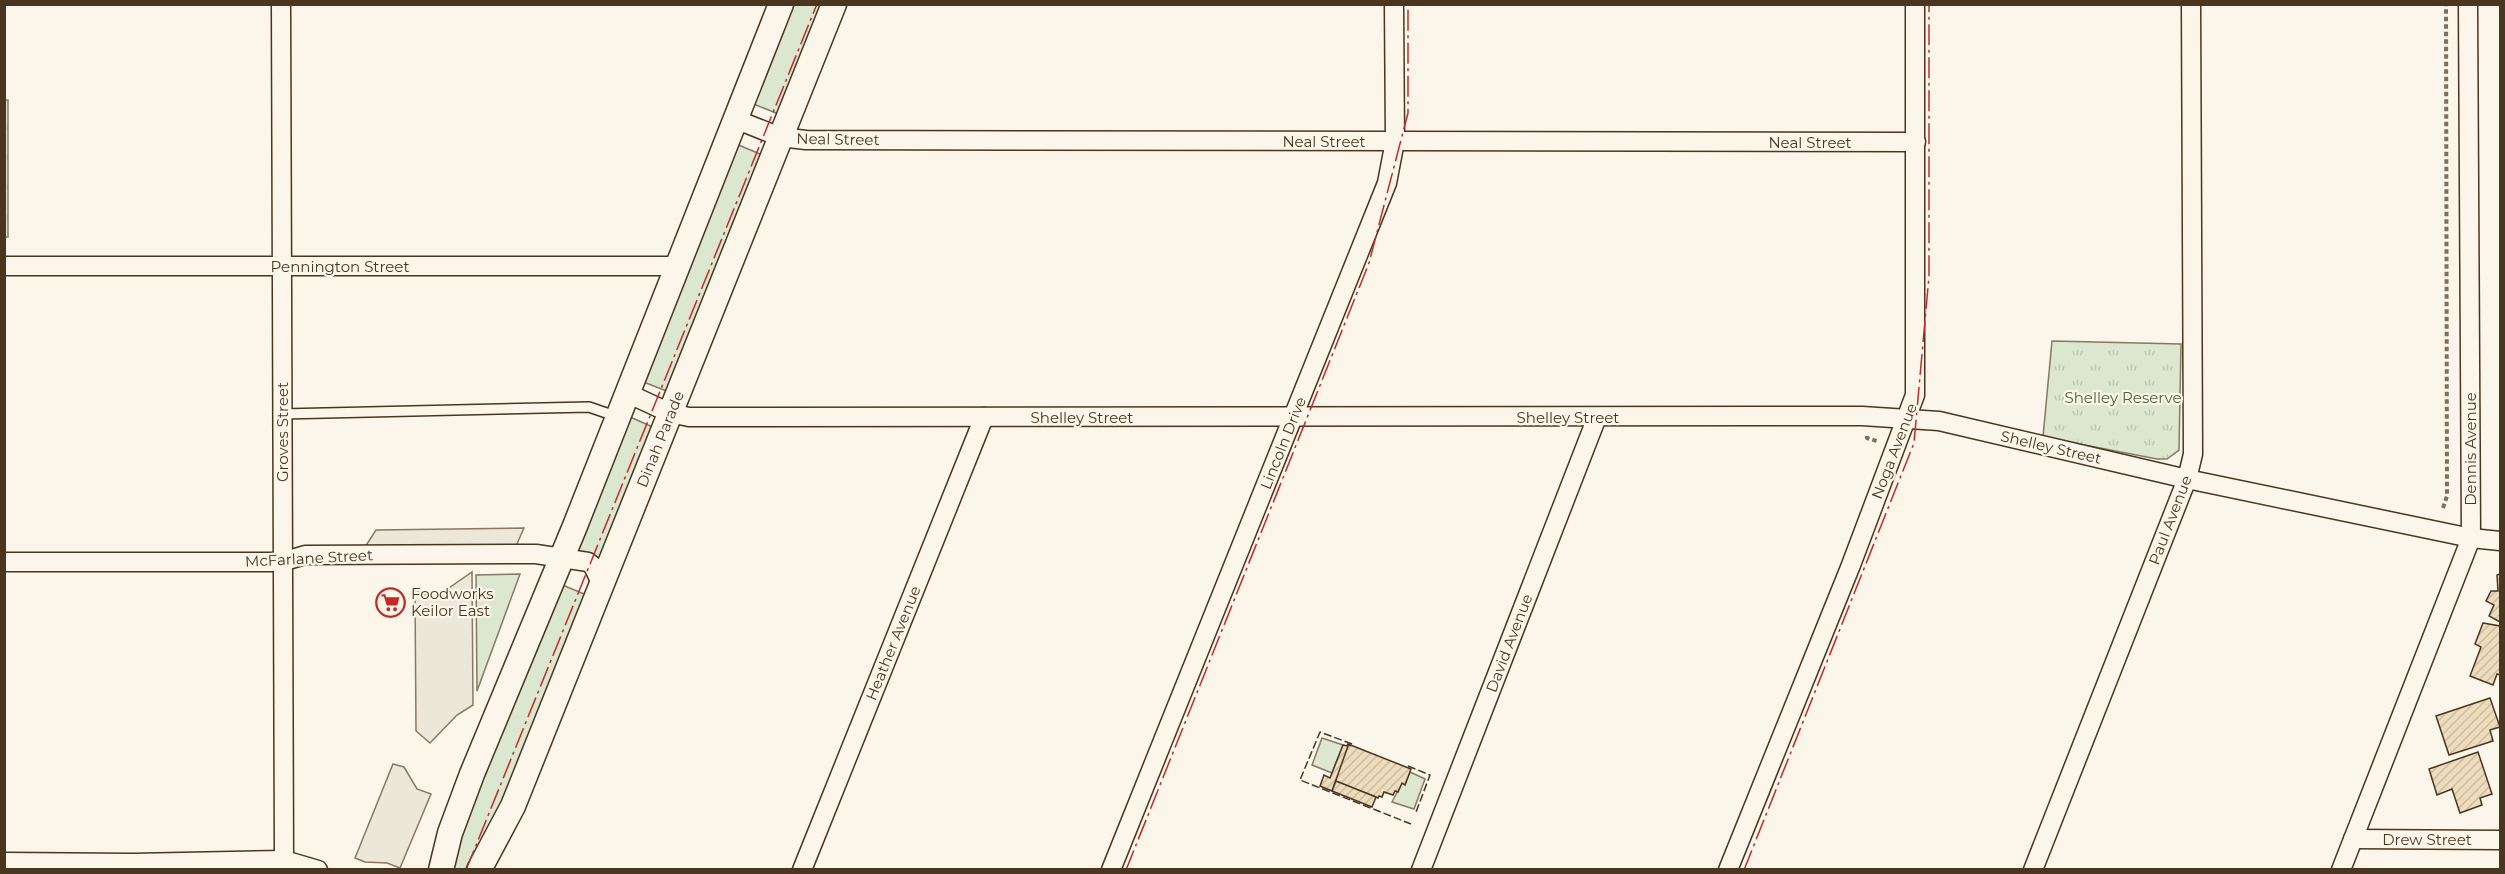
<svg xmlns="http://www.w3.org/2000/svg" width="2505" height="874" viewBox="0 0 2505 874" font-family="Montserrat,sans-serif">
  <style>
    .green { fill: #dce7d0; stroke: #887966; stroke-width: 1.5 }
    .park { fill: url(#park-tufts); stroke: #887966; stroke-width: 1.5 }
    .parking { fill: #ede7d9; stroke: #887966; stroke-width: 1.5 }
    .building { fill: url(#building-hatch); stroke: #4a3520; stroke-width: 1.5 }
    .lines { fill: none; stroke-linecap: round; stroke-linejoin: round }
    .service-casing { stroke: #4a3520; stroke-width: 12 }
    .minor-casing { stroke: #4a3520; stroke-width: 21 }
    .tertiary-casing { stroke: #4a3520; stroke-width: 27 }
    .path { stroke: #7f6f5c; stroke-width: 4; stroke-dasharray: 4.5 3; stroke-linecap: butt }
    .service { stroke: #fbf6e9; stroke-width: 9 }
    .minor { stroke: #fbf6e9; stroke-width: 18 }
    .tertiary { stroke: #fbf6e9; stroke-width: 24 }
    .fence { stroke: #4a3520; stroke-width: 1.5; stroke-dasharray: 8 3; stroke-linecap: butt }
    .power { stroke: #c62828; stroke-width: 1.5; stroke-dasharray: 21 4.5 3 4.5; stroke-linecap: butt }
    .labels { text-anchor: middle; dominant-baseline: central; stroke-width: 4.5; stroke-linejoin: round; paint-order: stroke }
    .street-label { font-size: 15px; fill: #4a3520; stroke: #fbf6e9 }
    .park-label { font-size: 15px; fill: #436837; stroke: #fbf6e9 }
    .poi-label { font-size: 15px; fill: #4a3520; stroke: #fbf6e9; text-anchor: start }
  </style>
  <defs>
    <pattern id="park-tufts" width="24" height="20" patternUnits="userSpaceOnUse" patternTransform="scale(1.5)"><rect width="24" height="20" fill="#dce7d0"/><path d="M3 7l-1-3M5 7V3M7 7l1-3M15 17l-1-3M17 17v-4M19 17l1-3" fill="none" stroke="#bec7b2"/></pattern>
    <pattern id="building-hatch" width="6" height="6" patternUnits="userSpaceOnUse" patternTransform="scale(1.5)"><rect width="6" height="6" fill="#ecdcbc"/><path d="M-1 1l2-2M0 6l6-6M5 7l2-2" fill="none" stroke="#ccbda1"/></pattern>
  </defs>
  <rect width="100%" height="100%" fill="#fbf6e9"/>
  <g class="green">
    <polygon points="792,5 826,5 781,115 751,103"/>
    <polygon points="736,144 765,156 669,392 641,381"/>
    <polygon points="628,416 657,429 602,561 572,548"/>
    <polygon points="520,574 477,691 476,575"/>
    <polygon points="560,584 589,596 517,774 472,869 449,870 454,848"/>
    <polygon points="1322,738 1343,745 1332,773 1312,765"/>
    <polygon points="1410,772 1425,779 1414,809 1392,802 1402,783 1405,784"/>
  </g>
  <g class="park">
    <polygon points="5,100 8,100 8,237 4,237"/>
    <polygon points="2052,341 2181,344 2179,450 2167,459 2157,459 2043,437"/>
  </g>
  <g class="parking">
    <polygon points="524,528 516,546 365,547 376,530"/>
    <polygon points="472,572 473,705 457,715 430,743 416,731 415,590 433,599"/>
    <polygon points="393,764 404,767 417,789 431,794 400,868 387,863 365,862 355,858"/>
  </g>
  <g class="building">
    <polygon points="2500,574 2500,622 2489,616 2494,605 2486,601 2491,591 2498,591 2497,575"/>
    <polygon points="2483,623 2500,626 2500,675 2497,674 2493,685 2470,676 2481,647 2475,644"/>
    <polygon points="2490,698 2500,727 2490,730 2493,741 2449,755 2436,716"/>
    <polygon points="1348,744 1411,769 1405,785 1402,783 1398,792 1395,791 1393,795 1384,792 1382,797 1379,796 1378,798 1334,781"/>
    <polygon points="1343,745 1348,746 1332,791 1320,786 1324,775 1330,778"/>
    <polygon points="2478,752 2492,794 2480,798 2482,805 2460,813 2452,789 2437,795 2429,769"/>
    <polygon points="1336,781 1376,797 1372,807 1332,791"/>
  </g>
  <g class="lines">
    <defs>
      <polyline id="service" points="282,414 589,407 618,417"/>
      <g id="minor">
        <polyline points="281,4 284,860"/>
        <polyline points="735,119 780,137 806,140 1916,142"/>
        <polyline points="4,266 676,266"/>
        <polyline points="627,393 670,413 689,417 1862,416 1939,421 2187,479 2471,538 2500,541"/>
        <polyline points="4,562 282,562 305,555 536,554 588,562 593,566 601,583"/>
        <polyline points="2353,839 2500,840"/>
        <polyline points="4,862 133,863 284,860 318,870"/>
        <polyline points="802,870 984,417"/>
        <polyline points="1111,870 1387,183 1395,141 1394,4"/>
        <polyline points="1421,870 1597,417"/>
        <polyline points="1728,870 1851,565 1915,395 1915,4"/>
        <polyline points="2033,870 2187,479 2193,454 2191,4"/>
        <polyline points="2341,870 2471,538 2468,4"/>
      </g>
      <g id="tertiary">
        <polyline points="441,870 450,833 472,774 575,526 781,4"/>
        <polyline points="479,870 513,806 834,4"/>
      </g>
    </defs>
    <use href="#service" class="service-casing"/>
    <use href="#minor" class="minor-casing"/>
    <use href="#tertiary" class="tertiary-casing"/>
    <g class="path">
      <polyline points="1867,436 1867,438 1877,441"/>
      <polyline points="2443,508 2447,496 2446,4"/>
    </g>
    <use href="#service" class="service"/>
    <use href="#minor" class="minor"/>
    <use href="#tertiary" class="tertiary"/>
    <g class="fence">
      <polyline points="1352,744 1320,732 1300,780 1411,824"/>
      <polyline points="1408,766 1430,775 1416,812"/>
    </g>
    <g class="power">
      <polyline points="466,870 817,4"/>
      <polyline points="1126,870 1369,263 1408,113 1408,4"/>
      <polyline points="1744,870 1914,443 1929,276 1929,4"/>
    </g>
  </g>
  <defs>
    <symbol id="supermarket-ring" viewBox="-11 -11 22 22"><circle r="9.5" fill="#fbf6e9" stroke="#c62828" stroke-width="1.5"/><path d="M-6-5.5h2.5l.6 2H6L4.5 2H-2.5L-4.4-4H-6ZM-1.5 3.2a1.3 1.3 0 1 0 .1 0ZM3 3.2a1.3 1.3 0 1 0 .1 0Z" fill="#c62828"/></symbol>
  </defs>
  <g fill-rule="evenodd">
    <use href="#supermarket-ring" x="374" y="586" width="33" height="33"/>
  </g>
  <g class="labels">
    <g class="street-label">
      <text transform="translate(838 139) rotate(1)">Neal Street</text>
      <text x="1324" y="141">Neal Street</text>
      <text x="1810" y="142">Neal Street</text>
      <text x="340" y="266">Pennington Street</text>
      <text x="1082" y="417">Shelley Street</text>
      <text x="1568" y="417">Shelley Street</text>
      <text transform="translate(282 432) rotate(-90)">Groves Street</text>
      <text transform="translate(660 439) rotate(-68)">Dinah Parade</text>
      <text transform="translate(1283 443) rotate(-68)">Lincoln Drive</text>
      <text transform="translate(2051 447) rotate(13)">Shelley Street</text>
      <text transform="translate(2470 449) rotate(-90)">Dennis Avenue</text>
      <text transform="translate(1894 451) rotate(-69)">Noga Avenue</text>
      <text transform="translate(2170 520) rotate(-69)">Paul Avenue</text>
      <text transform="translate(309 558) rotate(-3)">McFarlane Street</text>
      <text transform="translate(893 643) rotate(-68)">Heather Avenue</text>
      <text transform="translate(1509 643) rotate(-69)">David Avenue</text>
      <text x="2427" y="839">Drew Street</text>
    </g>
    <g class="park-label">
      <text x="2123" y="397">Shelley Reserve</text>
    </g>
    <g class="poi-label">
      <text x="411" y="593">Foodworks<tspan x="411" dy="17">Keilor East</tspan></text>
    </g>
  </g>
  <rect width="2505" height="874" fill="none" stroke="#4a3520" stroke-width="12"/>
</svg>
